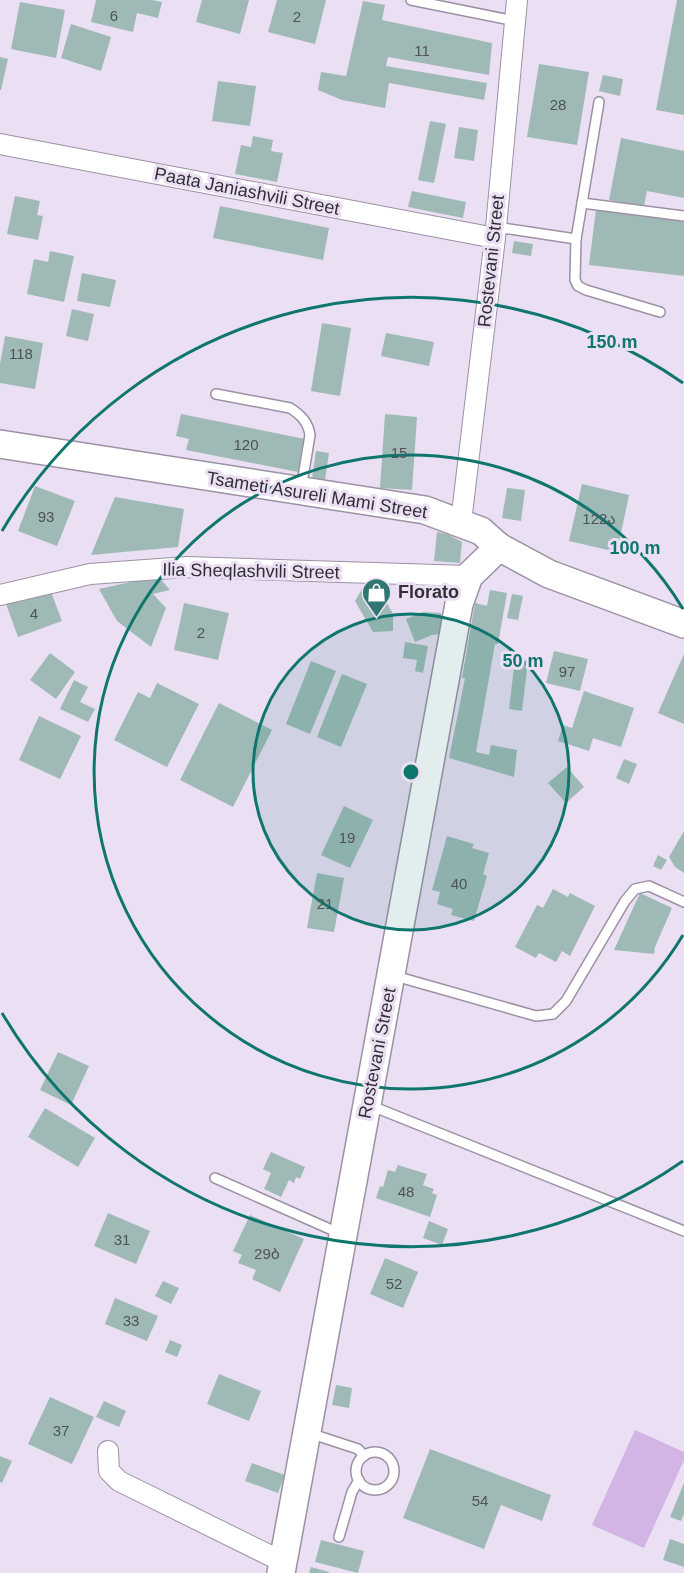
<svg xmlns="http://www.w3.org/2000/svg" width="684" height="1573" viewBox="0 0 684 1573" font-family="Helvetica,'Noto Sans Georgian',sans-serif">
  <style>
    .green { fill: #d2b4e5 }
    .building { fill: #9fbab6 }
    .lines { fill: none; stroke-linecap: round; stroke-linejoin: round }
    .lane-casing { stroke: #9c91a4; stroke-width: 12 }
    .street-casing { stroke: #9c91a4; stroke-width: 22 }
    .secondary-casing { stroke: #9c91a4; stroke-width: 30 }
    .lane { stroke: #fff; stroke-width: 9 }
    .street { stroke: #fff; stroke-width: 20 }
    .secondary { stroke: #fff; stroke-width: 27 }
    .ring { fill: none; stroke: #0f766e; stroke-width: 3 }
    .labels { text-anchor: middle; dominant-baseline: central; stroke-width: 6; stroke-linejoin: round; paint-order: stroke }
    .number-label { font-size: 15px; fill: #4f5257 }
    .street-label { font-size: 18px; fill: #342f37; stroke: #ebdff3 }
    .poi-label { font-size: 18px; font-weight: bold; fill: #342f37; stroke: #ebdff3; text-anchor: start }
    .centre { fill: #0f766e; stroke: #ebdff3; stroke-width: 3 }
    .ring-label { font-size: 18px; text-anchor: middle; font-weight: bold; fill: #0f766e; stroke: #ebdff3; stroke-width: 6; stroke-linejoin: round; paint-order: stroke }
  </style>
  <rect width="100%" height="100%" fill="#ebdff3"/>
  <polygon class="green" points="635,1430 684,1452 684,1460 644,1548 592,1525"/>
  <g class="building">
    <polygon points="96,0 152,0 162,2 158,18 137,13 133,32 91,22"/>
    <polygon points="202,0 249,0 240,34 196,22"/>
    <polygon points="277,0 326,0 315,44 268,32"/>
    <polygon points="677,0 684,0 684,115 656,110"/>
    <polygon points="363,1 385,5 382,20 492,43 489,75 388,57 386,66 487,83 484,100 389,83 385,108 342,100 318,90 321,72 346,76"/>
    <polygon points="20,2 65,10 56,58 11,49"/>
    <polygon points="71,24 111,37 101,71 61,58"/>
    <polygon points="0,57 8,59 1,90 0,90"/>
    <polygon points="539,64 589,72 577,145 527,137"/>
    <polygon points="603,75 623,79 620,96 599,91"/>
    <polygon points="218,81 256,86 250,126 212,121"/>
    <polygon points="430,121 446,124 434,183 418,180"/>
    <polygon points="459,127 478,130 474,161 454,158"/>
    <polygon points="253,136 273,140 271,151 283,153 277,182 235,174 241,145 251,147"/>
    <polygon points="621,138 684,151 684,198 647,191 644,206 609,200"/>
    <polygon points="412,191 466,202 463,218 408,207"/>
    <polygon points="15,196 40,201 37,215 43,216 38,240 7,234"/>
    <polygon points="220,206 329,228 323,260 213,238"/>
    <polygon points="596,210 684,221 684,276 589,265"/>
    <polygon points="514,241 533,244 531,256 512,253"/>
    <polygon points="50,251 74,256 64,302 27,294 34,259 48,262"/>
    <polygon points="82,273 116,280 110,307 77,301"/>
    <polygon points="72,309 94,314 88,341 66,336"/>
    <polygon points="322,323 351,328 340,396 311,391"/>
    <polygon points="386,333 434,342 429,366 381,356"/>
    <polygon points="5,336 43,343 35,389 0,383 0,364"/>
    <polygon points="181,414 305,439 298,472 186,450 189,439 176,436"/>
    <polygon points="385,414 417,417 412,490 380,488"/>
    <polygon points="316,451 329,453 325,480 312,479"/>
    <polygon points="582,484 629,495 617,552 569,541"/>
    <polygon points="35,486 75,501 57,546 18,531"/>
    <polygon points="507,488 525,490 521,521 502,518"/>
    <polygon points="115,497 184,509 178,547 91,555"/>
    <polygon points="437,532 447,534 462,542 460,563 434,561"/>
    <polygon points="158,576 170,590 153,594 166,608 151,647 117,621 99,589"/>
    <polygon points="365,584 382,594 393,614 393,631 373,632 355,601"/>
    <polygon points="50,589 62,621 18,637 6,604"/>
    <polygon points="490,590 507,593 498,644 495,644 476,752 489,755 491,745 517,750 514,777 449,758 465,678 462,678 475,603 487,606"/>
    <polygon points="512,594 523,596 518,620 507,618"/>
    <polygon points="184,603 229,613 218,660 174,650"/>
    <polygon points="423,612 441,613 443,634 432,635 415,642 406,619"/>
    <polygon points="405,642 428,646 423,673 415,671 417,660 403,658"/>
    <polygon points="554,651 588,659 580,691 546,683"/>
    <polygon points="50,653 75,672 56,699 30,680"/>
    <polygon points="684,654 684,724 658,713"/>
    <polygon points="515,659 528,661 522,711 509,709"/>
    <polygon points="311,661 336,671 310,734 286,724"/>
    <polygon points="342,674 367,684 341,747 317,737"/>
    <polygon points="74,680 88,687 80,702 95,709 88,722 60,709"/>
    <polygon points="157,683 199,704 167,767 114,740 138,692 150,698"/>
    <polygon points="584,691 634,708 621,747 593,738 589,751 558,741 563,725 572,728"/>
    <polygon points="219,703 272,730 233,807 180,780"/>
    <polygon points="39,716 81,736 60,779 19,760"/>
    <polygon points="624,759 637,764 629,784 616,778"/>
    <polygon points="567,767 584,787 566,803 548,783"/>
    <polygon points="344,806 373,820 350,868 321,855"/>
    <polygon points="684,831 684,873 675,867 669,857"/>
    <polygon points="447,836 474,844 472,848 489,853 483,874 487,876 474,921 451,915 453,909 437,904 440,892 432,890"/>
    <polygon points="658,855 667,860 661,870 653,866"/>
    <polygon points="317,873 344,878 334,932 307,928"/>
    <polygon points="553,889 568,897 570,893 595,906 570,956 562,951 556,962 539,953 536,958 515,947 537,905 543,908"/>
    <polygon points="640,893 672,908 655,947 654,954 614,950"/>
    <polygon points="58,1052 89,1066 71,1105 40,1090"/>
    <polygon points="45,1108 95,1138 78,1167 28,1137"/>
    <polygon points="271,1152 305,1167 300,1179 296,1177 294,1183 289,1180 281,1197 264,1189 271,1173 263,1169"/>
    <polygon points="398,1165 427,1174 423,1185 434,1189 432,1193 437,1195 430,1217 376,1198 380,1186 383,1187 388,1170 395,1172"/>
    <polygon points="108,1213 150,1231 136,1264 94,1246"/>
    <polygon points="250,1215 304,1239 280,1292 252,1279 256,1270 238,1263 242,1255 233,1251"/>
    <polygon points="429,1221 448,1229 442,1245 423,1238"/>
    <polygon points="385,1258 418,1272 403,1308 370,1294"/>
    <polygon points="163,1281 179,1288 171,1304 155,1296"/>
    <polygon points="115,1298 158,1316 147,1341 105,1324"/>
    <polygon points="170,1340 182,1345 177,1357 165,1352"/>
    <polygon points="219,1374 261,1391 249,1421 207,1404"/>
    <polygon points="336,1385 352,1388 349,1408 332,1405"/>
    <polygon points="50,1397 94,1417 72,1464 28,1444"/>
    <polygon points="104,1401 126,1411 119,1427 96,1417"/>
    <polygon points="430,1449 551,1495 542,1521 501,1505 484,1549 403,1518"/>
    <polygon points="0,1456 12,1461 2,1483 0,1482"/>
    <polygon points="252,1463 285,1475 278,1493 245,1481"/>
    <polygon points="684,1483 684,1514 681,1521 670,1517"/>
    <polygon points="670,1539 684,1544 684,1567 663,1560"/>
    <polygon points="321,1540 364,1551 358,1573 315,1562"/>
    <polygon points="311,1567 329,1572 329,1573 309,1573"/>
  </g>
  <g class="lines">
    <defs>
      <g id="lane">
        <polyline points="411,0 515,21"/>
        <polyline points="582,203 684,216"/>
        <polyline points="496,227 576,239 599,102"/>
        <polyline points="576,239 575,280 578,286 586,290 660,312"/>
        <path d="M216,394L290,408C301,415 308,422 310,435L301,489"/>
        <polyline points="395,976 536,1016 553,1014 566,1001 625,901 635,889 649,886 684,902"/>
        <polyline points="369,1105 684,1231"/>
        <polyline points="215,1178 341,1234"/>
        <polyline points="309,1433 358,1449 364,1456"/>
        <circle cx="375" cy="1471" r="19"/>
        <polyline points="339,1537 352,1492 359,1480"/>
      </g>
      <g id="street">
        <polyline points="0,144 495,238"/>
        <polyline points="461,522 495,238 517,0"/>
        <polyline points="0,595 90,574 187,567 469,576"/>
        <polyline points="108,1451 109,1471 119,1481 283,1562"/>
      </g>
      <g id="secondary">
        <polyline points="0,444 425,510 481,531 499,547 549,574 684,624"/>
        <polyline points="281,1573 459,604 469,576 499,547"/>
      </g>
    </defs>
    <use href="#lane" class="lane-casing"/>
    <use href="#street" class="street-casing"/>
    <use href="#secondary" class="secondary-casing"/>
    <use href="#lane" class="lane"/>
    <use href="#street" class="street"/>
    <use href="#secondary" class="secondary"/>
  </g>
  <circle cx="411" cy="772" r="158" fill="#0f766e" fill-opacity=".12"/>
  <g class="ring">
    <circle cx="411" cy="772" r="158"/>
    <path d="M683 935A317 317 0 1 1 683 609"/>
    <path d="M683 1161A475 475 0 0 1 2 1013M2 531A475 475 0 0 1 683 383"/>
  </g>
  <defs>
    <symbol id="shop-pin" viewBox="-11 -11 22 30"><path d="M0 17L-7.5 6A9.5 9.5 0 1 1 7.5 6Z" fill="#2f7770" stroke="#ebdff3"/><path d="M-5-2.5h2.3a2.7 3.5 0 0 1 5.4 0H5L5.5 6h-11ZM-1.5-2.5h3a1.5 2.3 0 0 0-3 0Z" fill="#fff"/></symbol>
  </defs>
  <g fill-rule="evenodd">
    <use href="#shop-pin" x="360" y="576" width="33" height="45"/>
  </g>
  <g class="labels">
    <g class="number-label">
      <text x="114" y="15">6</text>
      <text x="297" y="16">2</text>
      <text x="422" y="50">11</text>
      <text x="558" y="104">28</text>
      <text x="21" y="353">118</text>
      <text x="246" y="444">120</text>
      <text x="399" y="452">15</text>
      <text x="46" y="516">93</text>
      <text x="599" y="518">122ა</text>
      <text x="34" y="613">4</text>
      <text x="201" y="632">2</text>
      <text x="567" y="671">97</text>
      <text x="347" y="837">19</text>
      <text x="459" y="883">40</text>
      <text x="325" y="903">21</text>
      <text x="406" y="1191">48</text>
      <text x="122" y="1239">31</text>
      <text x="267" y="1253">29ბ</text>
      <text x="394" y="1283">52</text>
      <text x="131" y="1320">33</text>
      <text x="61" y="1430">37</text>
      <text x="480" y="1500">54</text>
    </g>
    <g class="street-label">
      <text transform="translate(247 191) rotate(11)">Paata Janiashvili Street</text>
      <text transform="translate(491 261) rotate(-84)">Rostevani Street</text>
      <text transform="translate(317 495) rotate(9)">Tsameti Asureli Mami Street</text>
      <text transform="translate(251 571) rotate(1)">Ilia Sheqlashvili Street</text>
      <text transform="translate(377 1053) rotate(-79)">Rostevani Street</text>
    </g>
    <g class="poi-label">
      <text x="398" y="592">Florato</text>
    </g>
  </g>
  <circle cx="411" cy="772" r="9" class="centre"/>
  <g class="ring-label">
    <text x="612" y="348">150 m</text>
    <text x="635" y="554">100 m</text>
    <text x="523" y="667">50 m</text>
  </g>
</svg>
